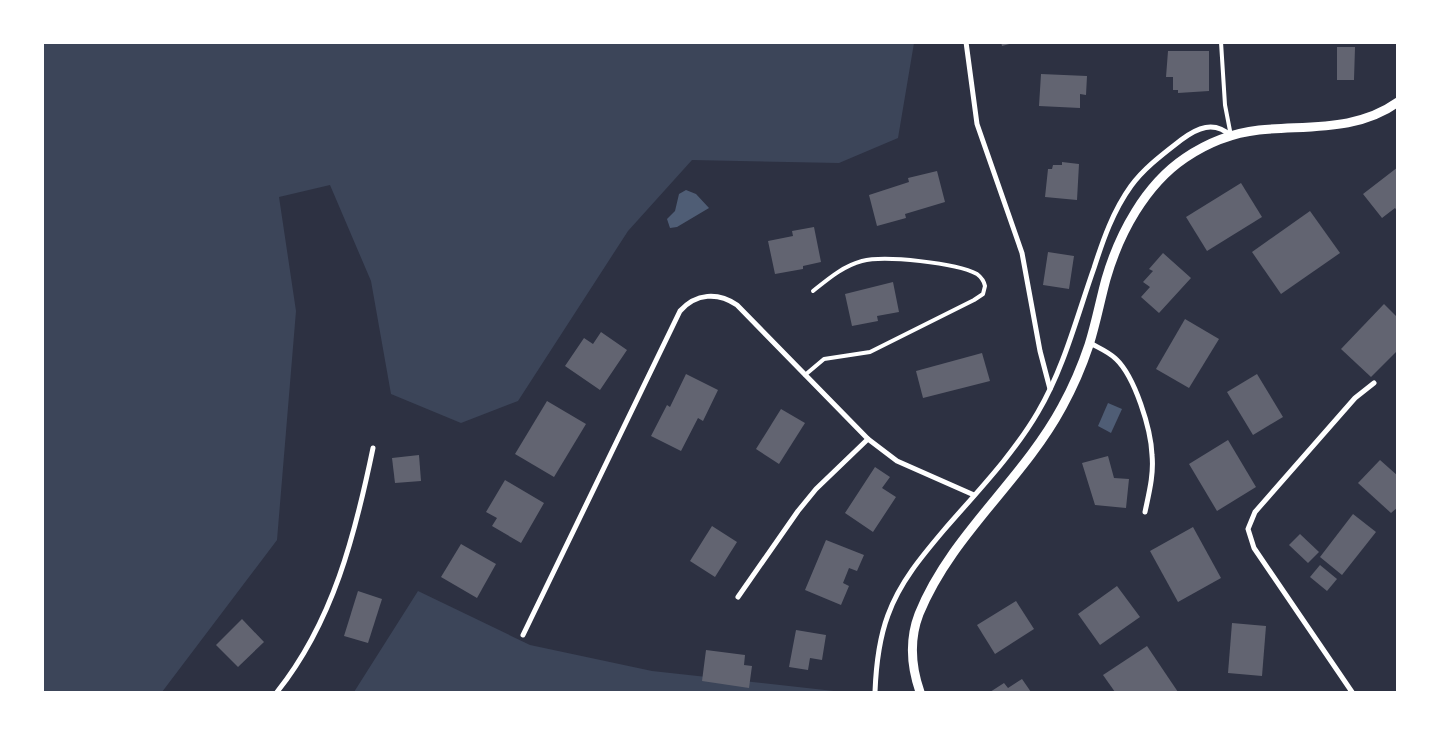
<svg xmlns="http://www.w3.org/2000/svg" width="1440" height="735" viewBox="0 0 1440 735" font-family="Arial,sans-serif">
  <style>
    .green { fill: #3c4559 }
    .water { fill: #4f5d75 }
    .building { fill: #626471 }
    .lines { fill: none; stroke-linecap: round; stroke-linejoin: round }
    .service { stroke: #fff; stroke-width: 4 }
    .minor { stroke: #fff; stroke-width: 5 }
    .tertiary { stroke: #fff; stroke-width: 9 }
  </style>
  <rect width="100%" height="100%" fill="#2d3142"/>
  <g class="green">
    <polygon points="42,43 43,42 914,43 898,138 839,163 692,160 628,231 518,401 461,423 391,394 371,281 330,185 279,197 296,311 277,540 162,692 43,692"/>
    <polygon points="418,591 530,645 652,671 843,692 354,692"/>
  </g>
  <g class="water">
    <polygon points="686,190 696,194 709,208 677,227 670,228 667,219 675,211 679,194"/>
    <polygon points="1108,403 1122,409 1111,433 1098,426"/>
  </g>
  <g class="building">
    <polygon points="1001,42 1013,42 1013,43 1002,46"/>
    <polygon points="1337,47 1355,47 1354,80 1337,80"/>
    <polygon points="1168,51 1209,51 1209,91 1178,93 1178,90 1173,90 1173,77 1166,77"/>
    <polygon points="1041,74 1087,76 1086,95 1080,94 1080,108 1039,106"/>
    <polygon points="1062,162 1079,164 1077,200 1045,197 1048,169 1052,169 1053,165 1062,165"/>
    <polygon points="1398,167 1398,212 1395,208 1382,218 1363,194"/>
    <polygon points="937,171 945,202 905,214 906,218 877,226 869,195 909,182 908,178"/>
    <polygon points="1241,183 1262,217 1207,251 1186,217"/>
    <polygon points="1310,211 1340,253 1281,294 1252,252"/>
    <polygon points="814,227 821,262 803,266 803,269 775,274 768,241 793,236 792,231"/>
    <polygon points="1048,252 1074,256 1069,289 1043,285"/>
    <polygon points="1163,253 1191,278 1159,313 1141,297 1150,287 1143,282 1153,271 1149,269"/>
    <polygon points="893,282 899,312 877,316 878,321 852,326 845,294"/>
    <polygon points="1384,304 1398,318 1398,350 1371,377 1341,349"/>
    <polygon points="1185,319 1219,339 1189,388 1156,369"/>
    <polygon points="601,332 627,350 600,390 565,366 584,338 593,344"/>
    <polygon points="982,353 990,381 923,398 916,371"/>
    <polygon points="686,374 718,390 703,421 698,418 681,451 651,436 667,405 670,407"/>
    <polygon points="1257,374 1283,417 1253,435 1227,392"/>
    <polygon points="547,401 586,424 554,477 515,454"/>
    <polygon points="781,409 805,423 779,464 756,449"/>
    <polygon points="1228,440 1256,487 1217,511 1189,464"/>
    <polygon points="419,455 421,481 395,483 392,458"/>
    <polygon points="1108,456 1114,478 1129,479 1126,508 1095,505 1082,463"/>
    <polygon points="1380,460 1398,476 1398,507 1391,513 1358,483"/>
    <polygon points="875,467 890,477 882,488 896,497 873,532 845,513"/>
    <polygon points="505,480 544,503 521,543 492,526 497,518 486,512"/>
    <polygon points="1353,514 1376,532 1342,575 1320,557"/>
    <polygon points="712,526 737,542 715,577 690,561"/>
    <polygon points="1193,527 1221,578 1178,602 1150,551"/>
    <polygon points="1300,534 1319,552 1308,563 1289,545"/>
    <polygon points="826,540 864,555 857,571 849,568 843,583 849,586 841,605 805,590"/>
    <polygon points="461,544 496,564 477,598 441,577"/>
    <polygon points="1320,565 1337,579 1327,591 1310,577"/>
    <polygon points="1117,586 1140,617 1100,645 1078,614"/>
    <polygon points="358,591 382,599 368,643 344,636"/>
    <polygon points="1016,601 1034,629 995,654 977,625"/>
    <polygon points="242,619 264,642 238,667 216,645"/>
    <polygon points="1232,623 1266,626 1262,676 1228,673"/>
    <polygon points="796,630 826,635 822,660 810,658 808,670 789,667"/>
    <polygon points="1147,646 1178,692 1115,692 1103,675"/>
    <polygon points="706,650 745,655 744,665 752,666 749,688 702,681"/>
    <polygon points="1022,679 1031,692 990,692 1004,683 1008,688"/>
  </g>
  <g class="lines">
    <g class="service">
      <polyline points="1221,42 1225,105 1231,136"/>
      <path d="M805,375L824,359L870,352L974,300L983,294L985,286C984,281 981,277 977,274C956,263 885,255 862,261C843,266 828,279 813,291"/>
    </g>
    <g class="minor">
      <polyline points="966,42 977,124 1022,253 1040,351 1050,389"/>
      <path d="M1090,343C1099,348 1109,352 1116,359C1135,377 1151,429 1152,455C1154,474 1149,493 1145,512"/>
      <polyline points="738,597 798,511 816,489 868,439"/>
      <path d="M523,635L680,311C696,293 718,292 737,305L868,439L897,461L974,495"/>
      <path d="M277,692C333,622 355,535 373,448"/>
      <path d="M875,692C876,666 879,639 888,615C900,582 922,556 944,530C976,493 1013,455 1038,412C1064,368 1077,316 1094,268C1103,240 1113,211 1131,186C1144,168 1163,154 1181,140C1197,128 1214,120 1231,136"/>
      <polyline points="1352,692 1254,548 1248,529 1255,512 1355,398 1374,383"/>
    </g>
    <path class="tertiary" d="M920,692C911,666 909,640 919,614C951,535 1022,481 1062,407C1073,387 1082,366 1089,345C1096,323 1100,301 1106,279C1119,234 1145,185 1185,158C1207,143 1233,133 1259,130C1307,125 1356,132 1398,102"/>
  </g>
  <rect width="1440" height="735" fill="none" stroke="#ffffff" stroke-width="88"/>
</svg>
